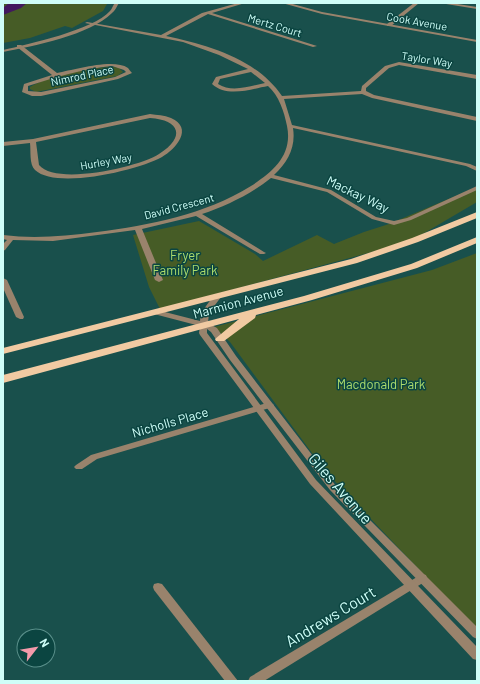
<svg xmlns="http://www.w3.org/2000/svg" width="480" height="684" viewBox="0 0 480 684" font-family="Barlow,sans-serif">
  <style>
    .green { fill: #465c26 }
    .water { fill: #42195e }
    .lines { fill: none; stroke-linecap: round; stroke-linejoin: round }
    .minor { fill: #99836c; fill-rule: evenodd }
    .tertiary { fill: #99836c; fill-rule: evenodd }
    .trunk { fill: #f1caa2; fill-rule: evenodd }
    .labels { text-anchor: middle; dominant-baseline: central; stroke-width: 3; stroke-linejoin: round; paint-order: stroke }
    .far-street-label { font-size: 11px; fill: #cffef8; stroke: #0b4541 }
    .street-label { font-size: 13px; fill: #cffef8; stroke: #0b4541 }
    .park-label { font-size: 13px; fill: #aedc6c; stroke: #0b4541 }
    .near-street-label { font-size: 16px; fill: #cffef8; stroke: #0b4541 }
  </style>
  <rect width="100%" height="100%" fill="#19504c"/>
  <g class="green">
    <polygon points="3,3 107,3 107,4 103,11 72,28 65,26 30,38 3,43"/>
    <path d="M114,67L119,68L123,72L117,76L36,92L30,89V87C49,75 93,67 114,67Z"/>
    <polygon points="477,187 477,202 409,242 160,309 149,287 133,235 199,221 255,254 263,261 317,235 334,244 364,232 389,224"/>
    <polygon points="477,253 477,630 326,472 230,342 214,327 432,270"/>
  </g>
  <polygon class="water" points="9,3 27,3 21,8 3,15 3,8"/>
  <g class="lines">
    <g class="minor">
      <path d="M238,3H245L212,13L317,46L313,47L208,14L166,36C208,45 257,59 282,96L361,91L362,86L385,66L399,62L477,75V79L399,65L389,68L366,88V91L374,95L477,117V121L372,98L362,94L284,99L292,125L470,164L477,167V171L466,166L293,128C296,147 288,162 274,175L331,190L376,217L394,221L407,218L477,186V190L411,220L394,225L372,219L327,192L271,178C251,194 226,206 202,214L264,252L266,253L264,254H260L196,216L142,229L163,280L159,282L155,280L135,230L53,241L13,240L5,250L3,251V244L7,240L3,239V235C35,239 65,236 97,232C150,225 204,215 251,186C273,172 293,155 287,126C284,111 279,96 268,86C251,89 227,98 212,84L216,77L248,69L219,55L183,42L85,23L87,22L161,35L202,13ZM251,72L265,83C250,86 232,93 218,84L220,79Z"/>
      <polygon points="414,3 419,3 391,26 387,26 387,24"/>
      <polygon points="440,3 451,3 477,7 477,9"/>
      <path d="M17,45H21L57,73C74,70 113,58 128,68C129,69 130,71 132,73L118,79L41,96H32L22,92L24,84L52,75L17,47ZM112,66L124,70L126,72L115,77L41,92L28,91V86C56,77 83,69 112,66Z"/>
      <path d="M150,114C157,115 164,115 171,118C194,128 176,149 162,157C139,170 56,190 35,170C29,164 31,151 30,143L3,146V142L33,139ZM150,118C180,120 186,137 159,154C139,167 56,186 39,165L36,142Z"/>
      <polygon points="3,278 7,280 24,317 23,319 20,319 16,317 3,288"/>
      <polygon points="270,402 274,405 273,407 97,459 82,469 76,469 74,467 76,465 91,455"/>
      <polygon points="422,574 426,575 427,578 426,581 264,681 248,681 250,677"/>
      <polygon points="158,583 162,584 238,681 225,681 154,590 153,587 154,584"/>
    </g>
    <g class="tertiary">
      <path d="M115,3H119C117,6 115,11 112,13C90,35 34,46 3,52V50C29,44 93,30 110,11C112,9 113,5 115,3Z"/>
      <polygon points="282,3 289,3 322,12 477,40 477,42 322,14"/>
      <polygon points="214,295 217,295 221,297 209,313 208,323 217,328 236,356 336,486 477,627 477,639 473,637 330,490 230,360 211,332 207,329 207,333 316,480 477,647 477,660 473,659 310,484 200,335 199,333 200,326 154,314 153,312 157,310 200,321 201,313"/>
    </g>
    <g class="trunk">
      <polygon points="477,212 477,218 418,242 357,263 3,354 3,348 351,259 412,238"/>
      <polygon points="477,237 477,243 417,268 312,300 256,315 255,318 224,341 216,341 215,339 239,319 3,383 3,375 304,296 411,264"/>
    </g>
  </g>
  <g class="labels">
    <g class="far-street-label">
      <text transform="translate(417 21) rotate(10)">Cook Avenue</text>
      <text transform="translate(275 25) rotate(17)">Mertz Court</text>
      <text transform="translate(427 59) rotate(9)">Taylor Way</text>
      <text transform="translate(82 75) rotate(-12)">Nimrod Place</text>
      <text transform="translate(106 161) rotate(-10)">Hurley Way</text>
      <text transform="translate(179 206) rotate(-15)">David Crescent</text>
    </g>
    <g class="street-label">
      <text transform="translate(358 194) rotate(26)">Mackay Way</text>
      <text transform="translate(238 302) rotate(-15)">Marmion Avenue</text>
      <text transform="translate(170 422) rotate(-16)">Nicholls Place</text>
    </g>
    <g class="park-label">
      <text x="185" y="255">Fryer<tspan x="185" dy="15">Family Park</tspan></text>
      <text x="381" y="384">Macdonald Park</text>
    </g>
    <g class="near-street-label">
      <text transform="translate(341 488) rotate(49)">Giles Avenue</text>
      <text transform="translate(330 616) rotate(-31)">Andrews Court</text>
    </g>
  </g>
  <rect width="480" height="684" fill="none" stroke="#cffef8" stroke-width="8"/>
  <g transform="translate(36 648) rotate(59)"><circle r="19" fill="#0b4541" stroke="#598f8a"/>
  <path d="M0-3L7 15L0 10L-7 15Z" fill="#f39aaa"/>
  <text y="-6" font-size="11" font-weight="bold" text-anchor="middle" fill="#cffef8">N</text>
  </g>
</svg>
